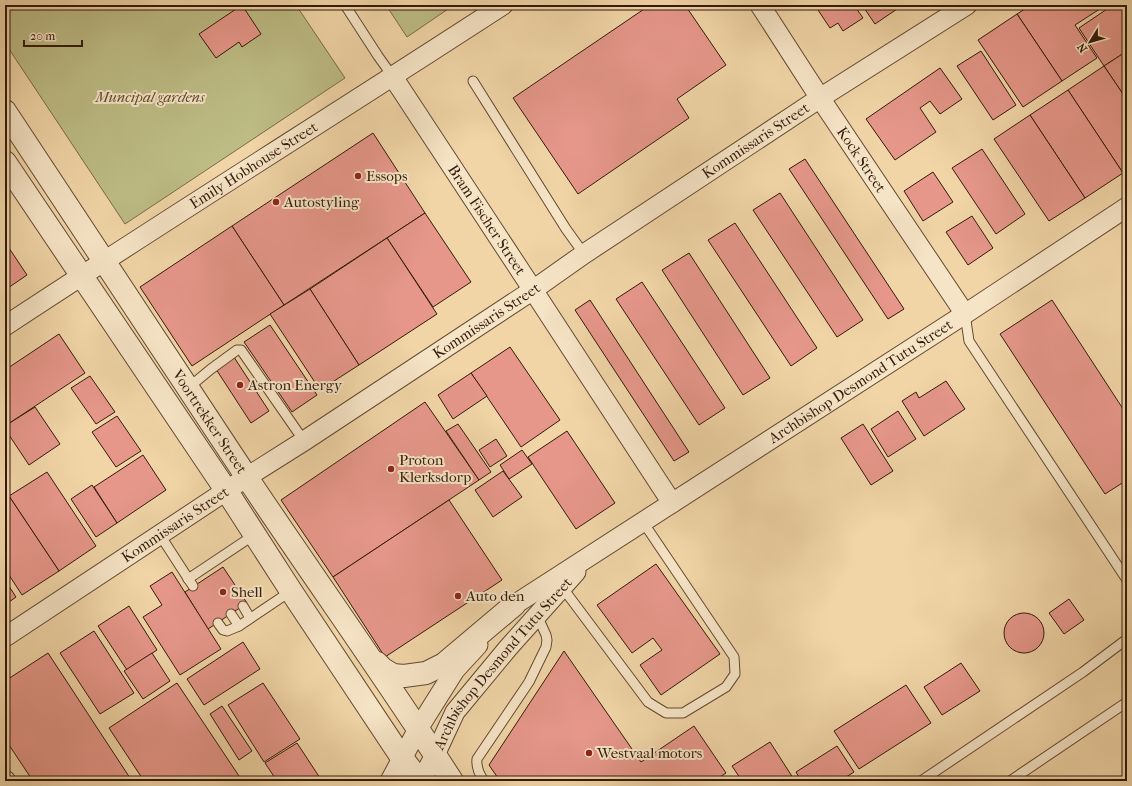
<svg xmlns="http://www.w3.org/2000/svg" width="1132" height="786" viewBox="0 0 1132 786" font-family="'IM FELL French Canon',serif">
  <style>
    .green { fill: #bdbc85; stroke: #786b48 }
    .building { fill: #e6978a; stroke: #331a0a }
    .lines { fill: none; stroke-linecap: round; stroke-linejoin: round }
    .service-casing { stroke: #624931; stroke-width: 11 }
    .minor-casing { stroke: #624931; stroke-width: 21 }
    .tertiary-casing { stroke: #624931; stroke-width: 24 }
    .service { stroke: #f6e4c6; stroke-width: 9 }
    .minor { stroke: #f6e4c6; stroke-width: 19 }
    .tertiary { stroke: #f6e4c6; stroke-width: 22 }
    .poi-dot { fill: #8f2418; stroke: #f6e4c6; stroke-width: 1.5 }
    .labels { text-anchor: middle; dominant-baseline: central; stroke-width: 4; stroke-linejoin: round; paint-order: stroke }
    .park-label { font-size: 15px; font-style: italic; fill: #5c4b2f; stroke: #f6e4c6 }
    .street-label { font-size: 15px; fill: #331a0a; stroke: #f6e4c6 }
    .poi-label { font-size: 15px; fill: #331a0a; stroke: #f6e4c6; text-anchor: start }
  </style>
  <rect width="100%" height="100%" fill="#f1d5a7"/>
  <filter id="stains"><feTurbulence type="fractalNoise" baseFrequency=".005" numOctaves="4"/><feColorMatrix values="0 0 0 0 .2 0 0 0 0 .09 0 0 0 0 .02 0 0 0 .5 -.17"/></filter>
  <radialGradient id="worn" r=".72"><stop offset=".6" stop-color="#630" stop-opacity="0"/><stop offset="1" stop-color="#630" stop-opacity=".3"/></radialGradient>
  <g class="green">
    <polygon points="5,5 296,5 345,78 125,224 5,43"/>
    <polygon points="386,5 454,5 407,37"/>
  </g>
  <g class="building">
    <polygon points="242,5 261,34 242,47 239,42 216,58 199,34"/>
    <polygon points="650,5 685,5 726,65 677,99 689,118 578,194 513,98"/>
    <polygon points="819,5 854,5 863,18 843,31 838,23 830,28 816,7"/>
    <polygon points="862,5 903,5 875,24"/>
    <polygon points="1031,5 1106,5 1075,25 1097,58 1062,81 1017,14"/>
    <polygon points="1113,5 1123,5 1127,11 1127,51 1104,66 1079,28"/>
    <polygon points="1017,14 1062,81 1023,107 978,40"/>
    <polygon points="981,51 1016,105 993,120 957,66"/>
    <polygon points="1127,51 1127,100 1104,66"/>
    <polygon points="1104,66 1127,100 1127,170 1123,173 1068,90"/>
    <polygon points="940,68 962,99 940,114 930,101 920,108 936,132 895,160 866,119"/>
    <polygon points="1068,90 1123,173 1085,198 1030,115"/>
    <polygon points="1030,115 1085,198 1049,221 994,139"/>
    <polygon points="373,133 425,213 284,305 232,226"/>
    <polygon points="982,149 1025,214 996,234 952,168"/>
    <polygon points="805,159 904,309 888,319 789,169"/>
    <polygon points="933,172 953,202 923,221 904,191"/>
    <polygon points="780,193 863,320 837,337 753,210"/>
    <polygon points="425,213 471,282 433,307 387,238"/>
    <polygon points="972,216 993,248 968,265 946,232"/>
    <polygon points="735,223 817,348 791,366 708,240"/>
    <polygon points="232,226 284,305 192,366 140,287"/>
    <polygon points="387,238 437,314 359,365 310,289"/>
    <polygon points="5,242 27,275 5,290"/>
    <polygon points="689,253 770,378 743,395 662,270"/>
    <polygon points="642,282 725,408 699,425 616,299"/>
    <polygon points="310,289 359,365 320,390 270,314"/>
    <polygon points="590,300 689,452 674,461 575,310"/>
    <polygon points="1052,300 1127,415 1127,480 1105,494 1000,334"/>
    <polygon points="270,325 317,395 292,412 244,342"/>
    <polygon points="59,334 85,373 5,426 5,370"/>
    <polygon points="510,347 560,420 521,447 471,373"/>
    <polygon points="230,351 269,411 251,423 212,363"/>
    <polygon points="471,373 487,396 453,419 438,395"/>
    <polygon points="90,376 115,412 96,424 71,388"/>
    <polygon points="946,381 965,409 924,436 902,401 916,392 919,398"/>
    <polygon points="425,402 479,480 333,577 281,500"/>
    <polygon points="35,407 60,444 29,465 5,429 5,426"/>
    <polygon points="898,411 916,439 888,457 871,429"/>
    <polygon points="117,416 141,451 116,467 92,432"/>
    <polygon points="458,424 491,472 479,480 446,431"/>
    <polygon points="863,424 893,471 871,485 841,438"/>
    <polygon points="567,431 615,503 576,529 528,457"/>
    <polygon points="496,439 507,456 490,467 479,450"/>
    <polygon points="522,450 532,464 509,479 500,465"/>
    <polygon points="143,455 166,490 117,523 94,487"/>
    <polygon points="503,471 522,497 493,517 475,490"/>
    <polygon points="47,472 96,546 59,571 9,496"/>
    <polygon points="92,485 117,523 96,537 71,499"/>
    <polygon points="9,496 59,571 22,595 5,569 5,499"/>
    <polygon points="449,500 502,580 385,657 333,577"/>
    <polygon points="656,564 720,654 661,695 640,665 662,650 653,638 632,653 597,605"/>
    <polygon points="223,567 247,603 208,629 185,592"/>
    <polygon points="172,572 221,649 180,675 143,617 162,605 150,586"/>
    <polygon points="5,580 16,597 5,605"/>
    <polygon points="1069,599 1084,620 1064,634 1049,613"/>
    <polygon points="129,606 157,650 127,670 98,626"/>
    <circle cx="1024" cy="633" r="20"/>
    <polygon points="94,631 134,693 100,714 60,653"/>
    <polygon points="243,642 260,669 204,705 187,679"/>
    <polygon points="564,651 641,762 694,726 726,773 714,781 500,781 489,765"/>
    <polygon points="48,653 132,781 33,781 5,739 5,681"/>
    <polygon points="152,653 170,681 143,699 124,671"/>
    <polygon points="961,663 980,691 942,715 924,687"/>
    <polygon points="177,683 241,779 237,781 144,781 109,728"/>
    <polygon points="263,683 300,739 264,762 228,705"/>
    <polygon points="906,685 931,723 859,769 834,731"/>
    <polygon points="222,706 252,751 239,760 210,714"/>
    <polygon points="770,742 795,781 742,781 732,766"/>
    <polygon points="297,743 322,781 271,781 275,778 265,763"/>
    <polygon points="837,746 854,772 840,781 801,781 796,772"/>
  </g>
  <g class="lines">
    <defs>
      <g id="service">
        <polyline points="345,5 378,56 393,77"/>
        <polyline points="473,81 566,229 584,254"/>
        <polyline points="965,314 969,341 1127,580"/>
        <polyline points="188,388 211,369 237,350 241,350 304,441"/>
        <polyline points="160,535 193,586"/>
        <polyline points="188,579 254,535"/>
        <polyline points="562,587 648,702 666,713 683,713 726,687 735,674 734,657 643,522"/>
        <polyline points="243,606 250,618"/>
        <polyline points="231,614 239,626"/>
        <polyline points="218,623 223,630 227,631 239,626 291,591"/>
        <path d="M484,781C479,774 476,768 477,759L529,682L546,647L547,640L546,635L537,615"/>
        <polyline points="921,781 1083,672 1127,639"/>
        <polyline points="1010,781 1127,702"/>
      </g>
      <g id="minor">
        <path id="s1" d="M760,5L820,98L965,314"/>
        <path id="s2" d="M393,77L533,290L672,503"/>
        <path id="s3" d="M5,326C170,217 337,113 503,5"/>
        <path id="s4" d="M503,616L514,605L965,314L1127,207"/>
        <path id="s5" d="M5,637L247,477L304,441L533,290L584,254L820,98L967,5"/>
        <polyline points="5,780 6,781"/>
        <polyline points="390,781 418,729 455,670 478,645"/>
        <path id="s6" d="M421,781L435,755L455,712L508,648L576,572"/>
      </g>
      <g id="tertiary">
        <path id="s7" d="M5,111C85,233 165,355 246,476C314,578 386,678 452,781"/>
        <polyline points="5,162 226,490 291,591 402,758 420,781"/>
        <polyline points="377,663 383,669 393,675 404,676 426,673 444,664 514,605"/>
      </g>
    </defs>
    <use href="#service" class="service-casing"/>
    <use href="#minor" class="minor-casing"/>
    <use href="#tertiary" class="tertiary-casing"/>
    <use href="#service" class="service"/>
    <use href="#minor" class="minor"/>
    <use href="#tertiary" class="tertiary"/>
  </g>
  <g class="poi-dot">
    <circle cx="358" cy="176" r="4"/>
    <circle cx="276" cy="202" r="4"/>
    <circle cx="240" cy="385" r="4"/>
    <circle cx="391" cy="469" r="4"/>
    <circle cx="223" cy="592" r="4"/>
    <circle cx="458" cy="596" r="4"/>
    <circle cx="589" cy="753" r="4"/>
  </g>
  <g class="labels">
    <g class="park-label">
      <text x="150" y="97">Muncipal gardens</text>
    </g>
    <g class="street-label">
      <text stroke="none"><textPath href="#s5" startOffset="900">Kommissaris Street</textPath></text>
      <text stroke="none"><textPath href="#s1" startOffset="185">Kock Street</textPath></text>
      <text stroke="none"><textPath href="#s3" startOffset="296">Emily Hobhouse Street</textPath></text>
      <text stroke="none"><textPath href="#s2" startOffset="171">Bram Fischer Street</textPath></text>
      <text stroke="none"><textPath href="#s5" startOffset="576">Kommissaris Street</textPath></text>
      <text stroke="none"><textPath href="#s4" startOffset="428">Archbishop Desmond Tutu Street</textPath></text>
      <text stroke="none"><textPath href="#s7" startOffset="372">Voortrekker Street</textPath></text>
      <text stroke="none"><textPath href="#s5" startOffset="204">Kommissaris Street</textPath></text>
      <text stroke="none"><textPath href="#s6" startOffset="144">Archbishop Desmond Tutu Street</textPath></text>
    </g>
    <g class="poi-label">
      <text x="366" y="176">Essops</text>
      <text x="284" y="202">Autostyling</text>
      <text x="248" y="385">Astron Energy</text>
      <text x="399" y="460">Proton<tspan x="399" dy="17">Klerksdorp</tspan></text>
      <text x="231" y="592">Shell</text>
      <text x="466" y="596">Auto den</text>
      <text x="597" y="753">Westvaal motors</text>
    </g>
  </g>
  <rect width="1132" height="786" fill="none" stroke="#f1d5a7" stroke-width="20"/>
  <rect x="6" y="6" width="1120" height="774" fill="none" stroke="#331a0a" stroke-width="2"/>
  <rect x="10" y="10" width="1112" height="766" fill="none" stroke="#331a0a"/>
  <g transform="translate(1090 42) rotate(233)" stroke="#f6e4c6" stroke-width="3" paint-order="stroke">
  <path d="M0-3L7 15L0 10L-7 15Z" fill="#331a0a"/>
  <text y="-6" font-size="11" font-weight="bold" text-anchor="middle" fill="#331a0a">N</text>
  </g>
  <path d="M24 40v6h58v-6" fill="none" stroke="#331a0a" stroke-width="2"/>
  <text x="30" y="40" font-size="12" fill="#331a0a" stroke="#f6e4c6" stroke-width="3" paint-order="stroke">20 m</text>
  <rect width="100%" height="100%" filter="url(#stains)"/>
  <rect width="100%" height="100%" fill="url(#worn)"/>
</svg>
